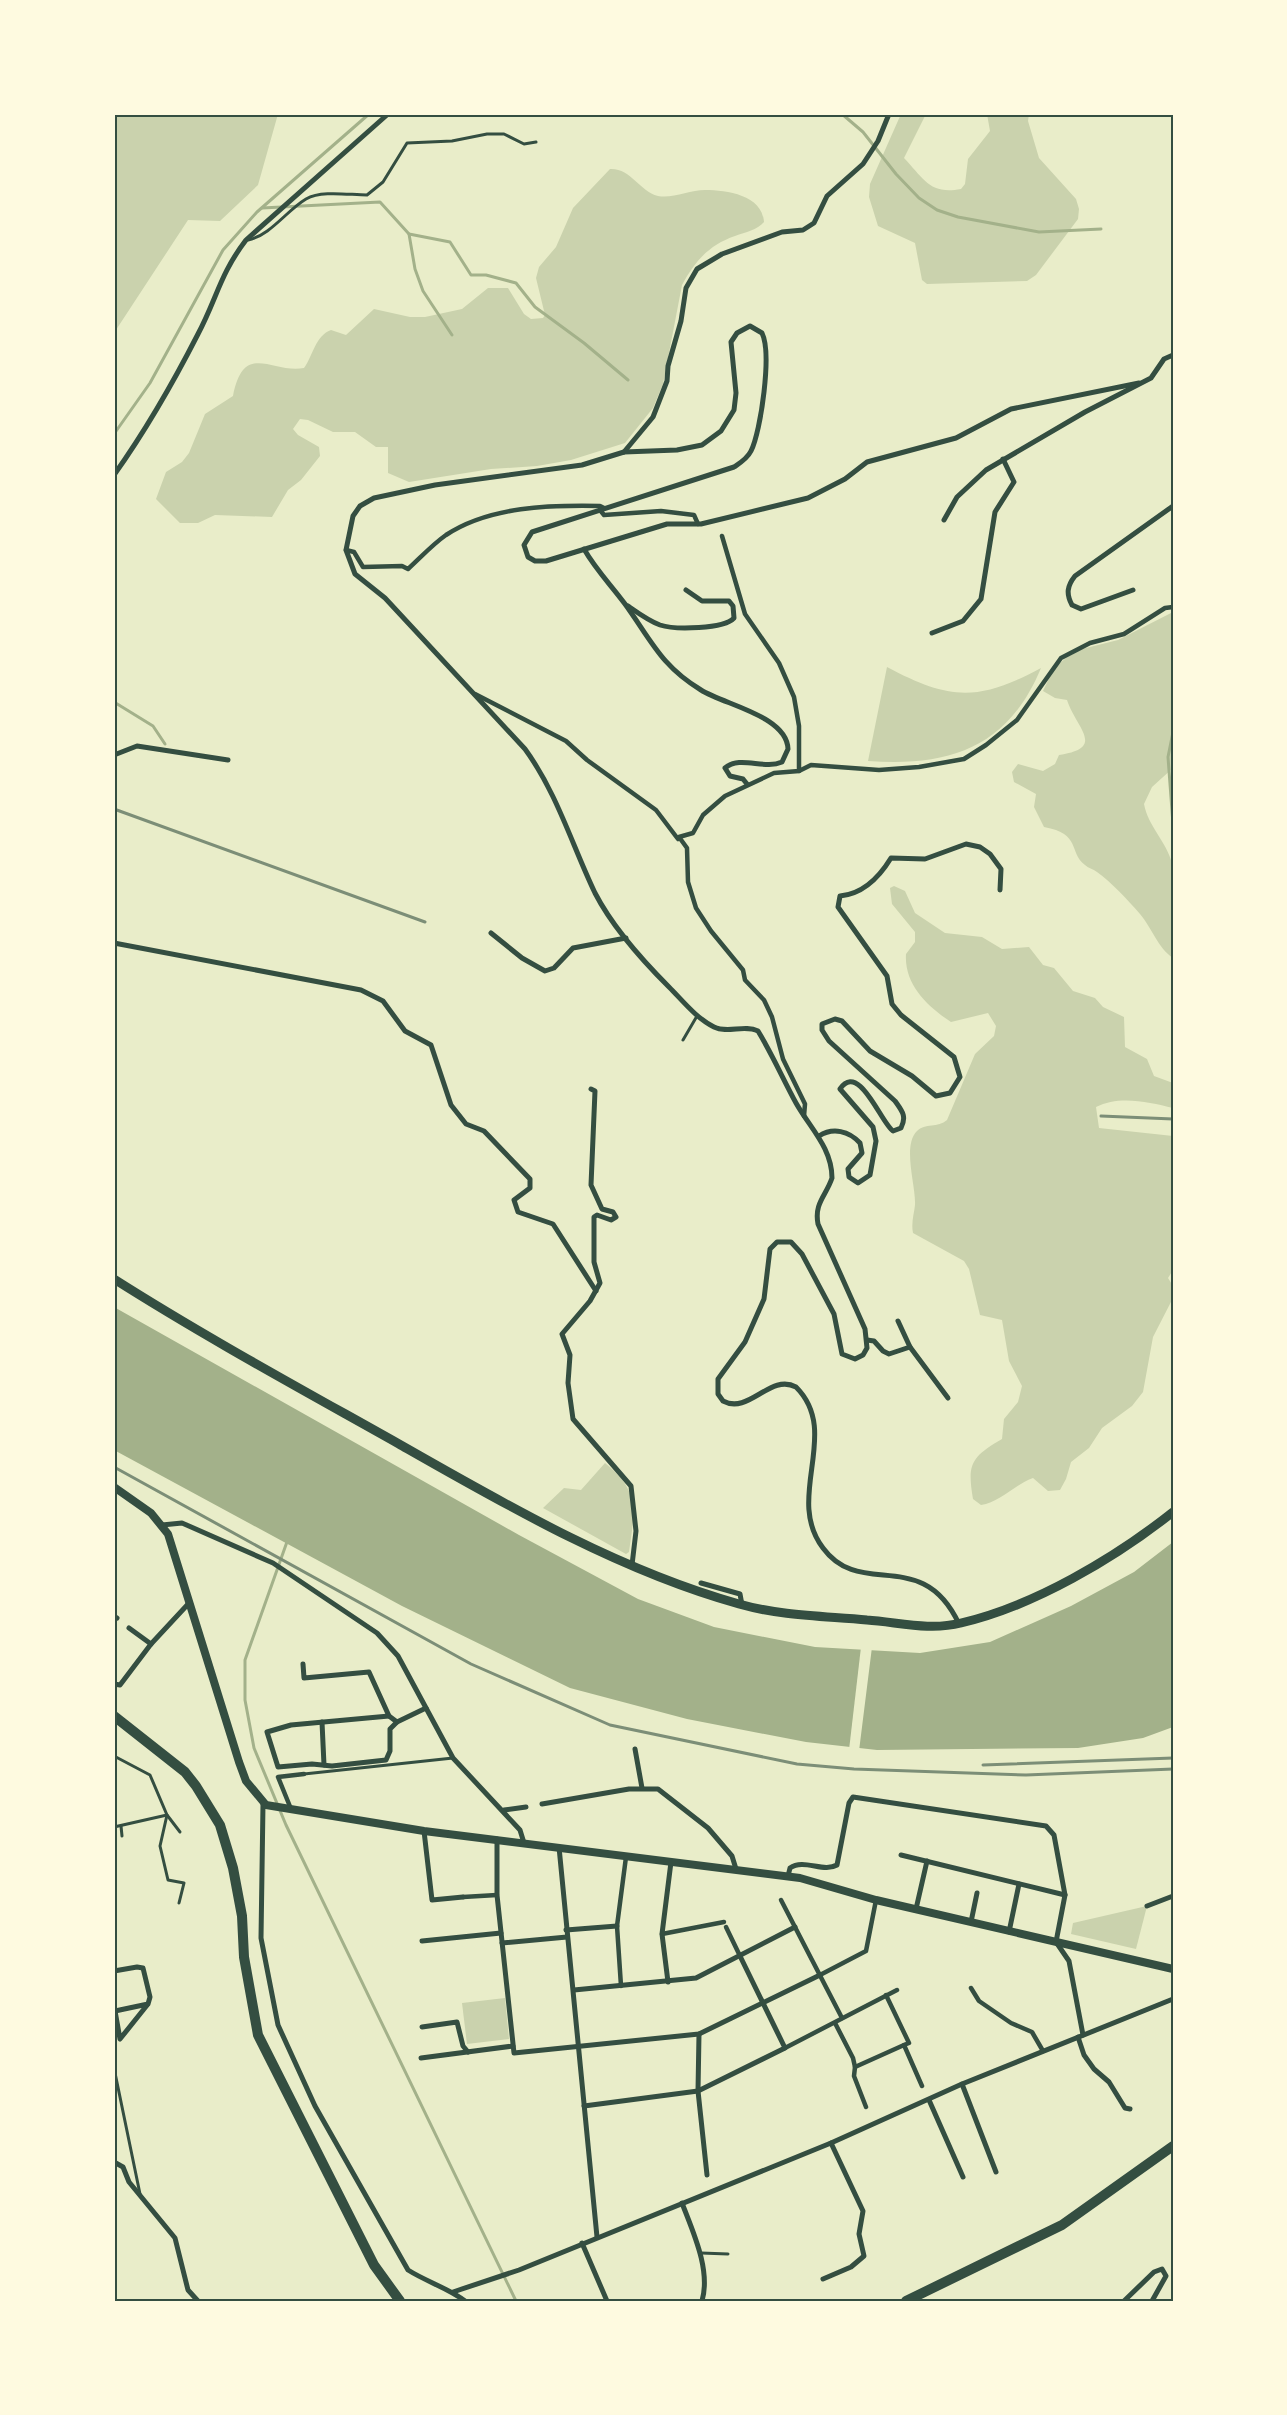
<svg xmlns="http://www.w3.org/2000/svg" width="1287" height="2415" viewBox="0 0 1287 2415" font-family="Inter,sans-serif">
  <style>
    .green { fill: #cad2ad }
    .water { fill: #a3b18a }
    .pier { fill: #e9edc9 }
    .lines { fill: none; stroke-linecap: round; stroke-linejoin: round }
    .stream { stroke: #a3b18a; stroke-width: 3 }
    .service { stroke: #344e41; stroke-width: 3 }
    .pedestrian { stroke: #344e41; stroke-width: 4.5 }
    .minor { stroke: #344e41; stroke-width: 5 }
    .secondary { stroke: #344e41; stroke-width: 8 }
    .primary { stroke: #344e41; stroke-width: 9 }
    .motorway { stroke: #344e41; stroke-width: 10 }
    .rail { stroke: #7c8e77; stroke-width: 3 }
    .neatline { fill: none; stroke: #344e41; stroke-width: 2 }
  </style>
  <rect width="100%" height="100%" fill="#e9edc9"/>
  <g class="green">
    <polygon points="114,114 278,114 258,185 220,221 188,220 114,333"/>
    <path d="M901,114H926L904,158C924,179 930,195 961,189L965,184L968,159L990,131L987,114H1029L1028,121L1039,158L1076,199L1079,209L1078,219L1036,275L1027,281L927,284L922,280L915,243L878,226L869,197L870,184Z"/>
    <path d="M610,169C631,168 639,191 658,196C672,199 690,190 705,190C727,190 762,195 764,222C757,230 746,232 735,236C709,245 695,261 682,285L663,384L653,408L625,443L571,460L537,466L491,469L409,482L388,473V447H376L355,432H333L308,420L300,419L293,429L298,435L319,447L320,456L301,480L288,490L272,517L215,515L198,523H180L156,499L166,472L182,462L189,453L205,414L233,396C244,340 272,374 304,368C313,356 315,336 331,330L346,335L374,309L410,317H425L462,309L488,288H508L524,314L531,319L543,318L545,315L536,278L539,267L556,247L573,208Z"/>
    <path d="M1173,612V768L1152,787L1144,804C1148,826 1166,841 1172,863C1178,881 1173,936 1173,958C1158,948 1152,928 1140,914C1127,899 1112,883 1097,872C1093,869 1088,868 1085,865C1068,852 1082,834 1044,827L1034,807L1036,794L1014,782L1012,772L1018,764L1043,771L1055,764L1059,755C1107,748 1076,728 1067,700L1055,698L1043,691L1054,668L1066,658L1082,649L1118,640Z"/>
    <path d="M887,667C949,700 978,702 1041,668C1008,748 949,767 868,761Z"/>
    <path d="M894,886L905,891L915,913L945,933L982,937L1002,949L1029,947L1043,965L1054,968L1073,991L1095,998L1103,1007L1124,1017L1125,1047L1147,1059L1154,1076L1173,1083V1108C1149,1102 1119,1095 1096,1107L1099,1128L1173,1136V1270L1168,1278L1173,1286V1298L1153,1337L1143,1392L1132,1406L1102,1428L1089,1448L1071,1462L1066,1479L1060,1490L1048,1491L1033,1478C1014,1485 1000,1502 981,1505L973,1499C967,1464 971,1457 1002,1439L1004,1419L1018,1402L1022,1386L1009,1361L1002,1320L980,1315L969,1269L964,1261L913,1233C911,1223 914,1214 915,1205C916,1185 902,1146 917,1131C925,1123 938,1128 947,1120L975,1054L994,1036L996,1026L988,1013L951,1022C928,1007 904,985 906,954L915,942V932L892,904L890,888Z"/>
    <path d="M605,1463C640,1491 635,1510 629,1552L626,1554L543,1508L564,1488L581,1490Z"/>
    <polygon points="1147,1906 1136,1949 1071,1934 1073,1923"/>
    <polygon points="505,1998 509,2039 467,2044 462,2003"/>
  </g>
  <polygon class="water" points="114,1307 519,1535 638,1599 714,1627 815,1647 920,1653 990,1642 1071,1606 1134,1572 1173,1542 1173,1727 1143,1738 1078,1748 877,1750 806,1742 687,1719 570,1688 402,1606 114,1450"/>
  <polygon class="pier" points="861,1647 872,1647 859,1751 849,1750"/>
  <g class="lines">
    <g class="stream">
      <polyline points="842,114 863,132 896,174 919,198 937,210 958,217 1039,232 1101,229"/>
      <polyline points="262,208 380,202 409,234 450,242 471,275 486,275 516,283 535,307 584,343 628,380"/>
      <polyline points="409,234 415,269 423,291 452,335"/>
      <polyline points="114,434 150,383 223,250 257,212 369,114"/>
      <polyline points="114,702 153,726 165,744"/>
      <polyline points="1173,732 1168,757 1173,824"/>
      <polyline points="288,1539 245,1660 245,1700 254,1748 286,1825 516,2301"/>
    </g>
    <g class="service">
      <path d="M248,240C271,235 286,211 306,199C322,190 349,195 367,195L383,182L407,143L452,141L487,134H504L524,144L536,142"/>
      <polyline points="683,1040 697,1016"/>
      <polyline points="114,1756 150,1775 167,1815 160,1846 168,1880 184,1883 179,1903"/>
      <polyline points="304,1774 453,1758"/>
      <polyline points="121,1826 122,1836"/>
      <polyline points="114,1827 167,1815 180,1832"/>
      <polyline points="114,2068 140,2194"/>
      <polyline points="701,2253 728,2254"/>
    </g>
    <g class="pedestrian">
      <polyline points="600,510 604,515 661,511 694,515 698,524"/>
      <polyline points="722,536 745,614 779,663 794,697 799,726 799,771"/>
      <path d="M346,550L354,552L363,567L402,566L408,569C420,558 433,544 446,535C490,506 550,505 600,506L604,508"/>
      <polyline points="475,694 566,741 587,760 656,810 678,839"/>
      <polyline points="804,1116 805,1104 783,1059 772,1017 764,1000 745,980 743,970 711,931 696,908 688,882 687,848 679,837 693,833 703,815 725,796 774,773 799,771 811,765 879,770 919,767 964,759 986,745 1017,720 1061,658 1090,643 1124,634 1165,608 1173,607"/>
      <polyline points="291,1809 278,1777 304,1774"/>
      <polyline points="463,1897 497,1895"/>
      <polyline points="781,1900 842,2018"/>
      <polyline points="726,1927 740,1956"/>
      <polyline points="662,1934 724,1922"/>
      <polyline points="820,1975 866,1951 876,1900"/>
      <polyline points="621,1986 617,1926 626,1857"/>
      <polyline points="971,1988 979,2001 1011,2023 1032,2032 1043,2051"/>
      <polyline points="886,1995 909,2043 904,2045 922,2086"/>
      <polyline points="835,2023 853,2058 855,2067 854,2076 866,2107"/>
      <polyline points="785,2048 897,1990"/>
      <polyline points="855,2067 904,2045"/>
    </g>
    <g class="minor">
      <polyline points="624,452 653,417 667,381 668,366 681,321 686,288 697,269 722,254 782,232 803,230 814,223 827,196 863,164 878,141 889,114"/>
      <path d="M114,475C146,430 173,383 198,334C217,298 220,274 246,240L388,114"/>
      <polyline points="944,520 957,497 986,470 1085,412 1151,378 1164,359 1173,355"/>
      <path d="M584,549C596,570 611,585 625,604C651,640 661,666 701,690C725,705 787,716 788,749L782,762C764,770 740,755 725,768L730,776L743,779L747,784"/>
      <path d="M1133,590L1081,609L1072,605C1066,594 1067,586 1075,576L1173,506"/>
      <path d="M628,606C638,613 649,621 660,625C675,630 724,629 734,618L733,606L729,601H702L686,590"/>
      <polyline points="932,633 963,621 981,599 995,512 1014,482 1003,459"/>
      <polyline points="114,755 137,746 228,760"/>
      <polyline points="491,933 522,958 545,971 554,968 573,948 626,938"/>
      <polyline points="114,943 361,990 383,1001 405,1031 431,1045 451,1105 466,1124 484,1131 530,1179 530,1188 514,1200 518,1212 553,1224 596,1291"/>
      <polyline points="591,1089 595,1091 591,1185 602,1209 613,1212 616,1217 611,1220 597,1215 594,1217 594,1262 600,1283 590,1301 562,1334 570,1355 568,1383 573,1419 631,1486 636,1531 632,1565"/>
      <path d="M819,1136C833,1127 849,1131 860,1143L862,1153L848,1169L849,1177L858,1183L870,1175L876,1141L873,1127L840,1089C859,1061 881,1123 893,1131L901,1128C907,1116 902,1111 895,1101L829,1041L822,1030V1024L835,1019L842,1021L870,1051L912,1076L936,1096L950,1093L960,1077L954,1057L901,1015L892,1004L887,976L838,907L840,896C863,894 880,876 891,858L925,859L966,844L980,847L990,854L1001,869L1000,890"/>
      <polyline points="867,1340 874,1341 883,1351 889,1354 910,1347 898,1321"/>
      <polyline points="910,1347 948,1398"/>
      <polyline points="162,1525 182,1523 273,1563 377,1633 398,1656 453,1758 520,1830 524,1843"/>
      <polyline points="701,1583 740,1594 742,1605"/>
      <polyline points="114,1616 117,1618"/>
      <path d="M959,1624C922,1545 861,1600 823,1548C784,1497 842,1433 796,1387C770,1373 749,1415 723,1401L718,1394V1379L745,1342L764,1299L770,1249L777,1242H791L802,1254L834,1314L842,1354L855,1359L863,1355L867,1348L865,1329L818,1224C814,1203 826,1196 832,1178C832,1148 810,1128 796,1103C783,1079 772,1054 758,1031C744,1024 728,1034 714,1027C696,1018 683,1001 669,987C642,960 613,928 595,893C572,845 557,793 525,749L385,598L355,574L346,550L353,516L360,506L374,498L435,485L582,465L624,452L677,450L702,445L721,431L734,410L736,393L731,342L737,333L750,326L762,333C772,353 761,431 751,451C747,459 740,463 734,467L532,532L524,545L528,557L535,561H546L667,524H701L808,498L845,479L867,462L956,438L1011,409L1139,383"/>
      <polyline points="129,1628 151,1644"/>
      <polyline points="303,1664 304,1678 369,1672 389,1716 397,1722 426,1708"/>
      <polyline points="114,1684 120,1685 151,1644 190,1602"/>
      <polyline points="389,1716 291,1725 267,1732 278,1767 312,1764 332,1766 386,1760 390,1751 390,1729 397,1722"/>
      <polyline points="322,1722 324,1765"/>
      <polyline points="635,1749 642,1788"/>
      <path d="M263,1804L261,1938L278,2025L315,2106L408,2270C427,2282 448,2288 465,2301"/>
      <polyline points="542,1804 629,1789 658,1789 708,1828 732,1856 736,1869"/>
      <polyline points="504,1810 526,1807"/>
      <polyline points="424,1831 432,1900 463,1897"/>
      <polyline points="497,1839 497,1895 514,2053 699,2034 820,1975"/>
      <polyline points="559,1847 597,2237"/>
      <polyline points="901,1855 1065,1895"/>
      <path d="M788,1876L790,1868C804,1858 823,1873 837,1865L849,1803L853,1797L1046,1826L1054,1835L1065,1895L1056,1942L1069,1961L1083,2035"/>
      <polyline points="1147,1906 1173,1896"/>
      <polyline points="916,1909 927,1861"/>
      <polyline points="971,1922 977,1893"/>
      <polyline points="566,1930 617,1926"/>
      <polyline points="1009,1932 1019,1884"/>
      <polyline points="422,1941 501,1933"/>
      <polyline points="502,1943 567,1937"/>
      <polyline points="114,1971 137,1967 143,1968 150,1997 148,2004 120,2039 115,2011 148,2004"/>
      <polyline points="668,1982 662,1934 671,1862"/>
      <polyline points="574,1990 696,1978 795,1927"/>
      <polyline points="422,2027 457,2022 463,2046 468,2052"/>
      <polyline points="699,2034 698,2091 707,2175"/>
      <polyline points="1078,2037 1084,2055 1094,2069 1109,2082 1125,2108 1130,2109"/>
      <polyline points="421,2058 513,2046"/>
      <polyline points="962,2084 996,2172"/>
      <polyline points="929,2100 963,2177"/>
      <polyline points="584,2106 698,2091 785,2048 740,1956"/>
      <polyline points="114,2162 123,2167 129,2182 175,2238 188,2290 198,2301"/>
      <path d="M682,2203C693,2232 711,2270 702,2301"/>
      <polyline points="582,2243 607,2301"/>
      <polyline points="823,2279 851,2267 864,2256 859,2234 863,2211 831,2143"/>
      <polyline points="453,2292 519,2270 831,2143 962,2084 1173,1999"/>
      <polyline points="1124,2301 1154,2272 1162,2269 1166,2276 1152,2301"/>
    </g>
    <polyline class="secondary" points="114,1487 151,1513 168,1534 239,1762 246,1781 266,1805 424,1831 800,1878 876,1900 1173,1969"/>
    <path class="primary" d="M114,1279C207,1338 303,1390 399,1444C506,1505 620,1571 739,1604C781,1616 824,1616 867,1620C898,1622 929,1631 961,1623C1034,1606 1115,1558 1173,1512"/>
    <g class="motorway">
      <polyline points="114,1716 185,1772 196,1786 220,1825 233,1868 242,1916 244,1957 258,2035 374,2265 400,2301"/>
      <polyline points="906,2301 1062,2225 1173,2146"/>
    </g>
    <g class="rail">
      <polyline points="114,809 425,922"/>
      <polyline points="1101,1116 1173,1119"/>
      <polyline points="114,1467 471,1664 610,1725 797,1764 854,1769 1026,1775 1173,1769"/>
      <polyline points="983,1765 1173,1758"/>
    </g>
  </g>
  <rect width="1287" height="2415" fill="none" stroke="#fefae0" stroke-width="231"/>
  <rect x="116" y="116" width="1056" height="2184" class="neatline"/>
</svg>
